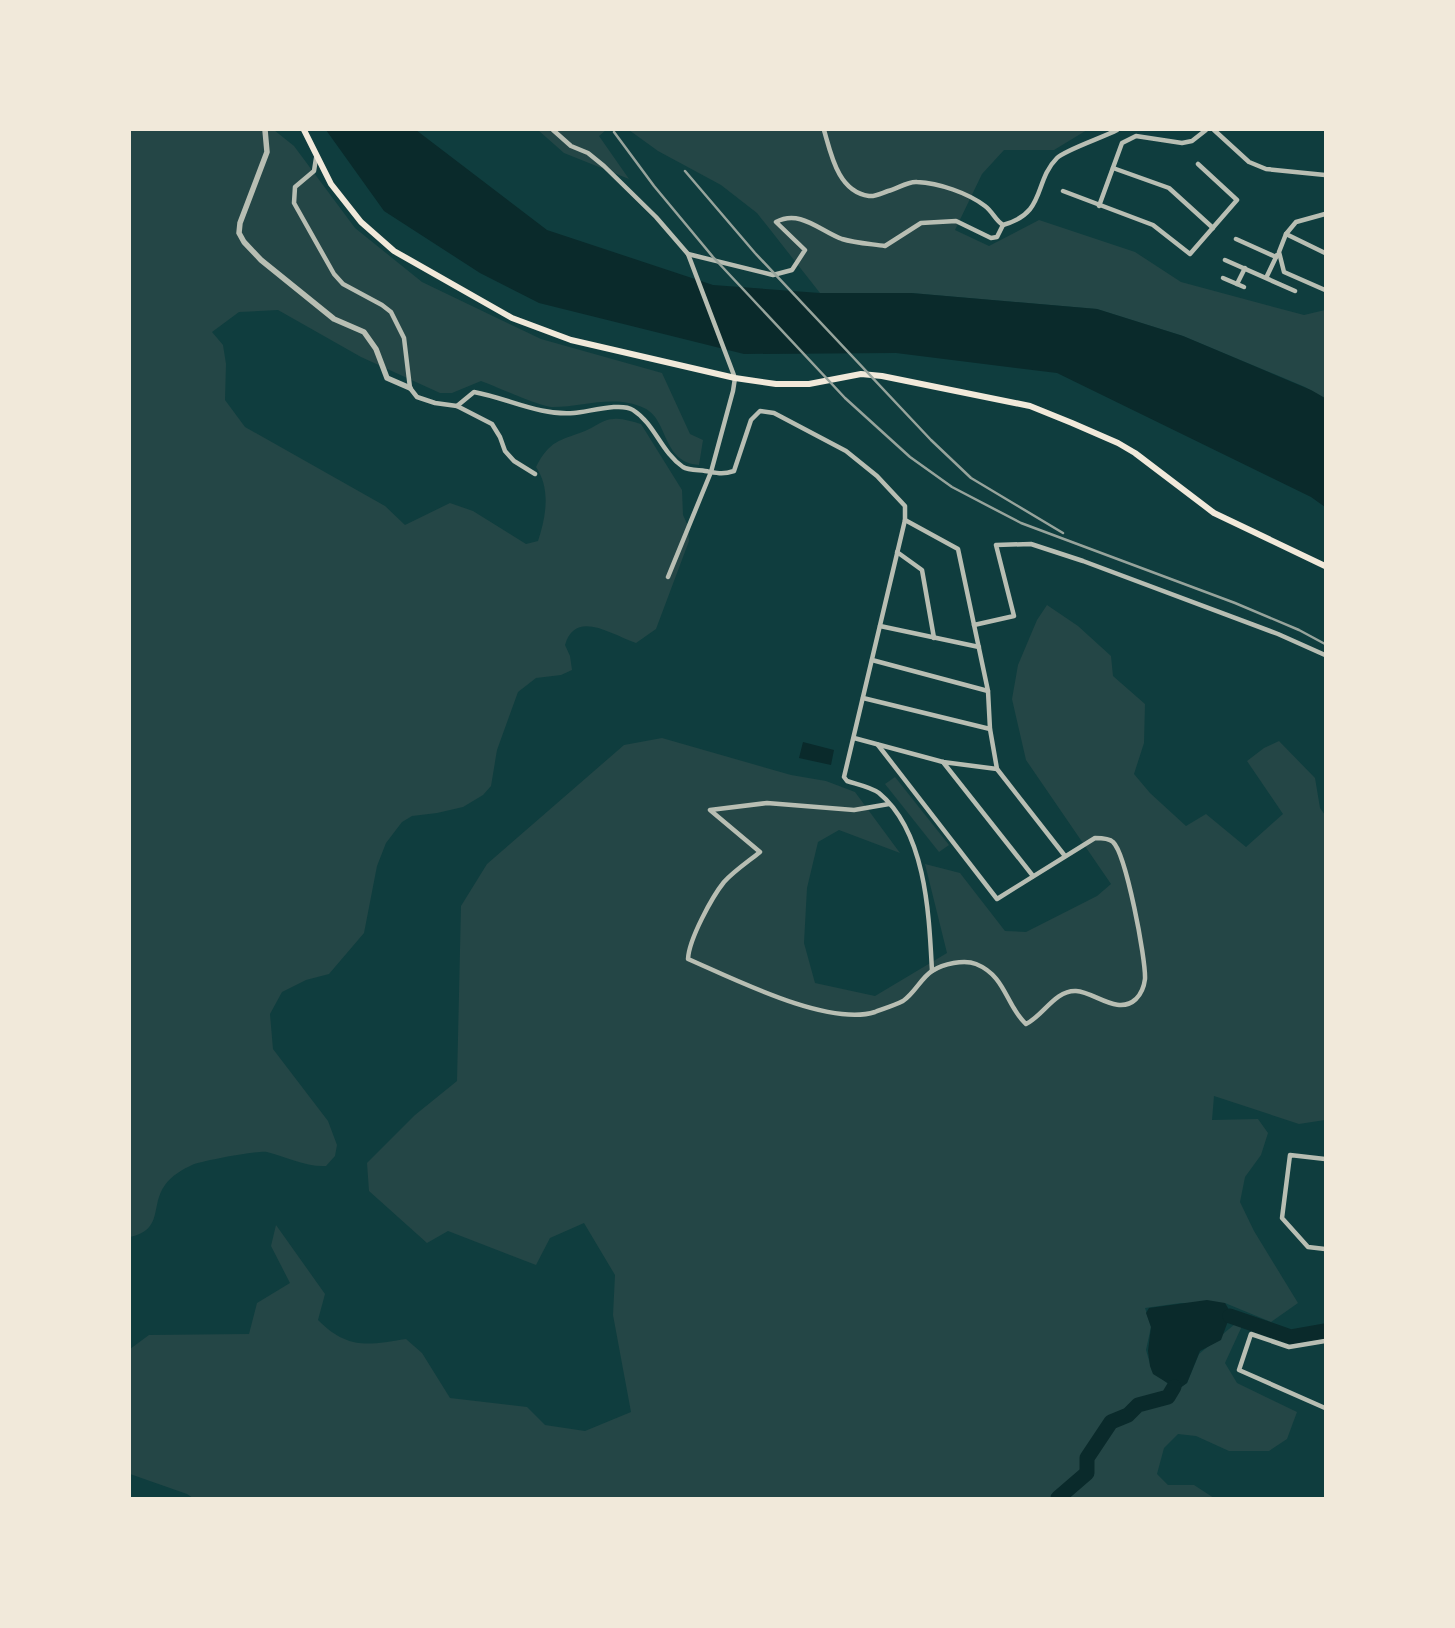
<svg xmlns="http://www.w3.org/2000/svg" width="1455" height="1628" viewBox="0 0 1455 1628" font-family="Montserrat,sans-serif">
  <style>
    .green { fill: #244646 }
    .water { fill: #0a2a2b }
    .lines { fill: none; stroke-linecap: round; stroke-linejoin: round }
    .river { stroke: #0a2a2b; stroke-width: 15 }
    .minor { stroke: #b8beb3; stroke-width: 4.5 }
    .tertiary { stroke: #b8beb3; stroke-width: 5.5 }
    .secondary { stroke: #f1e9da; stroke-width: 6 }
    .rail { stroke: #97a49c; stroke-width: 2.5 }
  </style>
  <rect width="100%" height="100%" fill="#0f3d3e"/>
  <g class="green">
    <path d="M130,130H274L294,146L355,228L422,282L541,339L662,373L690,434L703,440L699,465C661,462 669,419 644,408C615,394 583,407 553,407C541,407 495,386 481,381L452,393H440L361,357L278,310L239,312L212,332L223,345L226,364L225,400L245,427L385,506L405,525L450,503L473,511L526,544L538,541C546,517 551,489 536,467C550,440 559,441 585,431C595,427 603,419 614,419C622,418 633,422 641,424L682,490L683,515L688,526L689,541L656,629L636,643C611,634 575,609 565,645L570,656L572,670L561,675L536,678L518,692L497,750L491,786L483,795L463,807L437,813L412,816L402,822L386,843L377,866L364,933L329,974L306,980L282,992L270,1014L273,1049L328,1121L337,1145L335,1156L326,1166C305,1167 287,1157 267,1152C260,1150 201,1161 192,1165C183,1169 171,1176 165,1185C150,1205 164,1230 130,1237Z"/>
    <polygon points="538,130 606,130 599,136 629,179 564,153"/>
    <polygon points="629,130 1087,130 1054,150 1004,150 982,174 955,230 989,246 1039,220 1135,252 1181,282 1304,315 1325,310 1325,399 1305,387 1183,336 1097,309 911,293 820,293 757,213 721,185 658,151"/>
    <path d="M1047,605L1078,626L1111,656L1113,676L1145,704L1144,743L1134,774L1150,793L1186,826L1206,814L1246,847L1283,814L1247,761L1264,748L1279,741L1315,778L1320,808L1325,815V1120L1299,1124L1214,1096L1212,1120L1258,1119L1268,1133L1261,1155L1245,1177L1240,1202L1254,1231L1298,1303L1271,1322L1225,1303H1181L1145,1308L1151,1327L1146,1350L1152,1371L1176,1390L1187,1383L1199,1354L1235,1324L1242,1326L1225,1363L1237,1383L1297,1412L1287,1439L1269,1451H1229L1196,1436L1178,1434L1164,1448L1157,1474L1168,1485H1194L1214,1498H193L187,1494L130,1474V1349L149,1335L249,1334L257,1303L290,1283L271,1246L276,1225L325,1294L318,1320C348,1350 368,1345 406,1339L422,1353L450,1398L527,1407L545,1425L585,1431L631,1412L613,1315L615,1275L584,1223L550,1238L536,1265L448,1231L427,1243L369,1191L367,1163L415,1115L457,1081L461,906L487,864L624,745L662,738L791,775L826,781L855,792L900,853L839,830L818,842L807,888L804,943L815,983L875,996L947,953L925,864L960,873L1005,931L1026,932L1097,896L1111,884L1026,760L1012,699L1018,665L1037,620Z"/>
    <polygon points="895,777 949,845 939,852 885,784"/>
  </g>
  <g class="water">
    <polygon points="326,130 416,130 547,230 713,285 820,293 911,293 1097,309 1183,336 1311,390 1325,398 1325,507 1311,497 1057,373 896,353 744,354 539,303 480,273 384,211"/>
    <polygon points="803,742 834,750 831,765 799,758"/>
    <polygon points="1207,1300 1225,1303 1231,1313 1221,1340 1200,1351 1187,1383 1168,1397 1174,1387 1153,1374 1150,1366 1148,1351 1151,1327 1146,1313 1149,1308"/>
  </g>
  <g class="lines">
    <g class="river">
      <polyline points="1230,1316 1291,1337 1325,1331"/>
      <polyline points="1058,1498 1087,1473 1087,1458 1111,1422 1128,1415 1138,1405 1168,1397 1174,1387"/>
    </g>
    <g class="minor">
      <polyline points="553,130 571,146 588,153 604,166 656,217 688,254 735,378 733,391 711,472 668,577"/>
      <path d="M824,130C831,154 838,192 869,196C875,197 882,193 888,191C897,189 908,181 917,182C939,183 968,193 985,206C993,212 995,220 1003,225C1047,213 1033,182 1057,158C1065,150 1104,137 1117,130"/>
      <polyline points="1214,130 1249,162 1266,169 1325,175"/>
      <path d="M316,158L314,171L295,187L294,203L334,274L343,284L382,305L391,312L404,338L410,388L417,397L435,403L457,406L474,392C507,398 540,416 574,413C588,412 621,402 633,410C655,424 661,452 683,467C688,470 698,470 705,471C717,473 722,475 734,471L751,420L760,411L774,413L846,451L877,476L905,506V520L844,777L847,781C856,784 871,787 879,793C926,832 929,914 932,971"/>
      <polyline points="1113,168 1169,188 1213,228"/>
      <polyline points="1063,191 1153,225 1190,254 1237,200 1198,164"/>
      <polyline points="1099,206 1122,143 1136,136 1182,143 1192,141 1206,130"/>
      <polyline points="1325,214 1296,222 1286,234 1279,252 1284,272 1325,290"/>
      <polyline points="1286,234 1325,253"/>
      <polyline points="1236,239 1276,257"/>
      <path d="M688,254L773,275L792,270L805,250L776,222C800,209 820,231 842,239C855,243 872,244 885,246L921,223L956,221L991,238L997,237L1003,225"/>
      <polyline points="1225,260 1295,291"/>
      <polyline points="1267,276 1277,255"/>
      <polyline points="1223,278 1244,287"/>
      <polyline points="1237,284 1245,268"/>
      <polyline points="457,406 492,424 500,437 505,451 514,461 535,474"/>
      <polyline points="905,520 958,549 988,691 990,729 997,769 1065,856"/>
      <polyline points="897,552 922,570 934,638"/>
      <polyline points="974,625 1014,616 996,545 1031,544 1083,561 1278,634 1325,655"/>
      <polyline points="880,626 979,647"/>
      <polyline points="872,660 988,691"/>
      <polyline points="863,698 990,729"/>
      <polyline points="854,738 943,762 997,769"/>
      <path d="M878,745L997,899L1095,838C1101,838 1109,838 1113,842C1126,854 1146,959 1145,979C1144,987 1142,993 1136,999C1118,1016 1095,992 1076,991C1055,990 1043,1016 1026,1024C1006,1006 1006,976 976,964C964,959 943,964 932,971C921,978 915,993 903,1001C895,1005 883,1009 875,1012C828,1027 732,978 688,959C689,939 712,897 724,882C734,871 749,861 760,852L710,810L767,803L854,810L889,804"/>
      <polyline points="943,762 1033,876"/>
      <polyline points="1325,1159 1290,1155 1282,1218 1308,1247 1325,1249"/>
      <polyline points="1325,1341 1289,1347 1251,1334 1239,1370 1325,1408"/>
    </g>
    <polyline class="tertiary" points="265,130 267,152 240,223 239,233 244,242 261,260 334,319 364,332 376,349 387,378 410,388"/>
    <polyline class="secondary" points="304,130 331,184 361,222 394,251 512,318 571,340 735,378 776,384 809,384 861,374 882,376 1030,406 1072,423 1118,443 1135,453 1214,513 1325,566"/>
    <g class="rail">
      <polyline points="614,132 654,186 713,257 845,398 910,457 952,487 1021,523 1235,603 1299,630 1325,644"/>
      <polyline points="685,171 755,253 931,440 971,478 1063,533"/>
    </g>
  </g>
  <rect width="1455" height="1628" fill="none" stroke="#f1e9da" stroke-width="262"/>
</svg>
